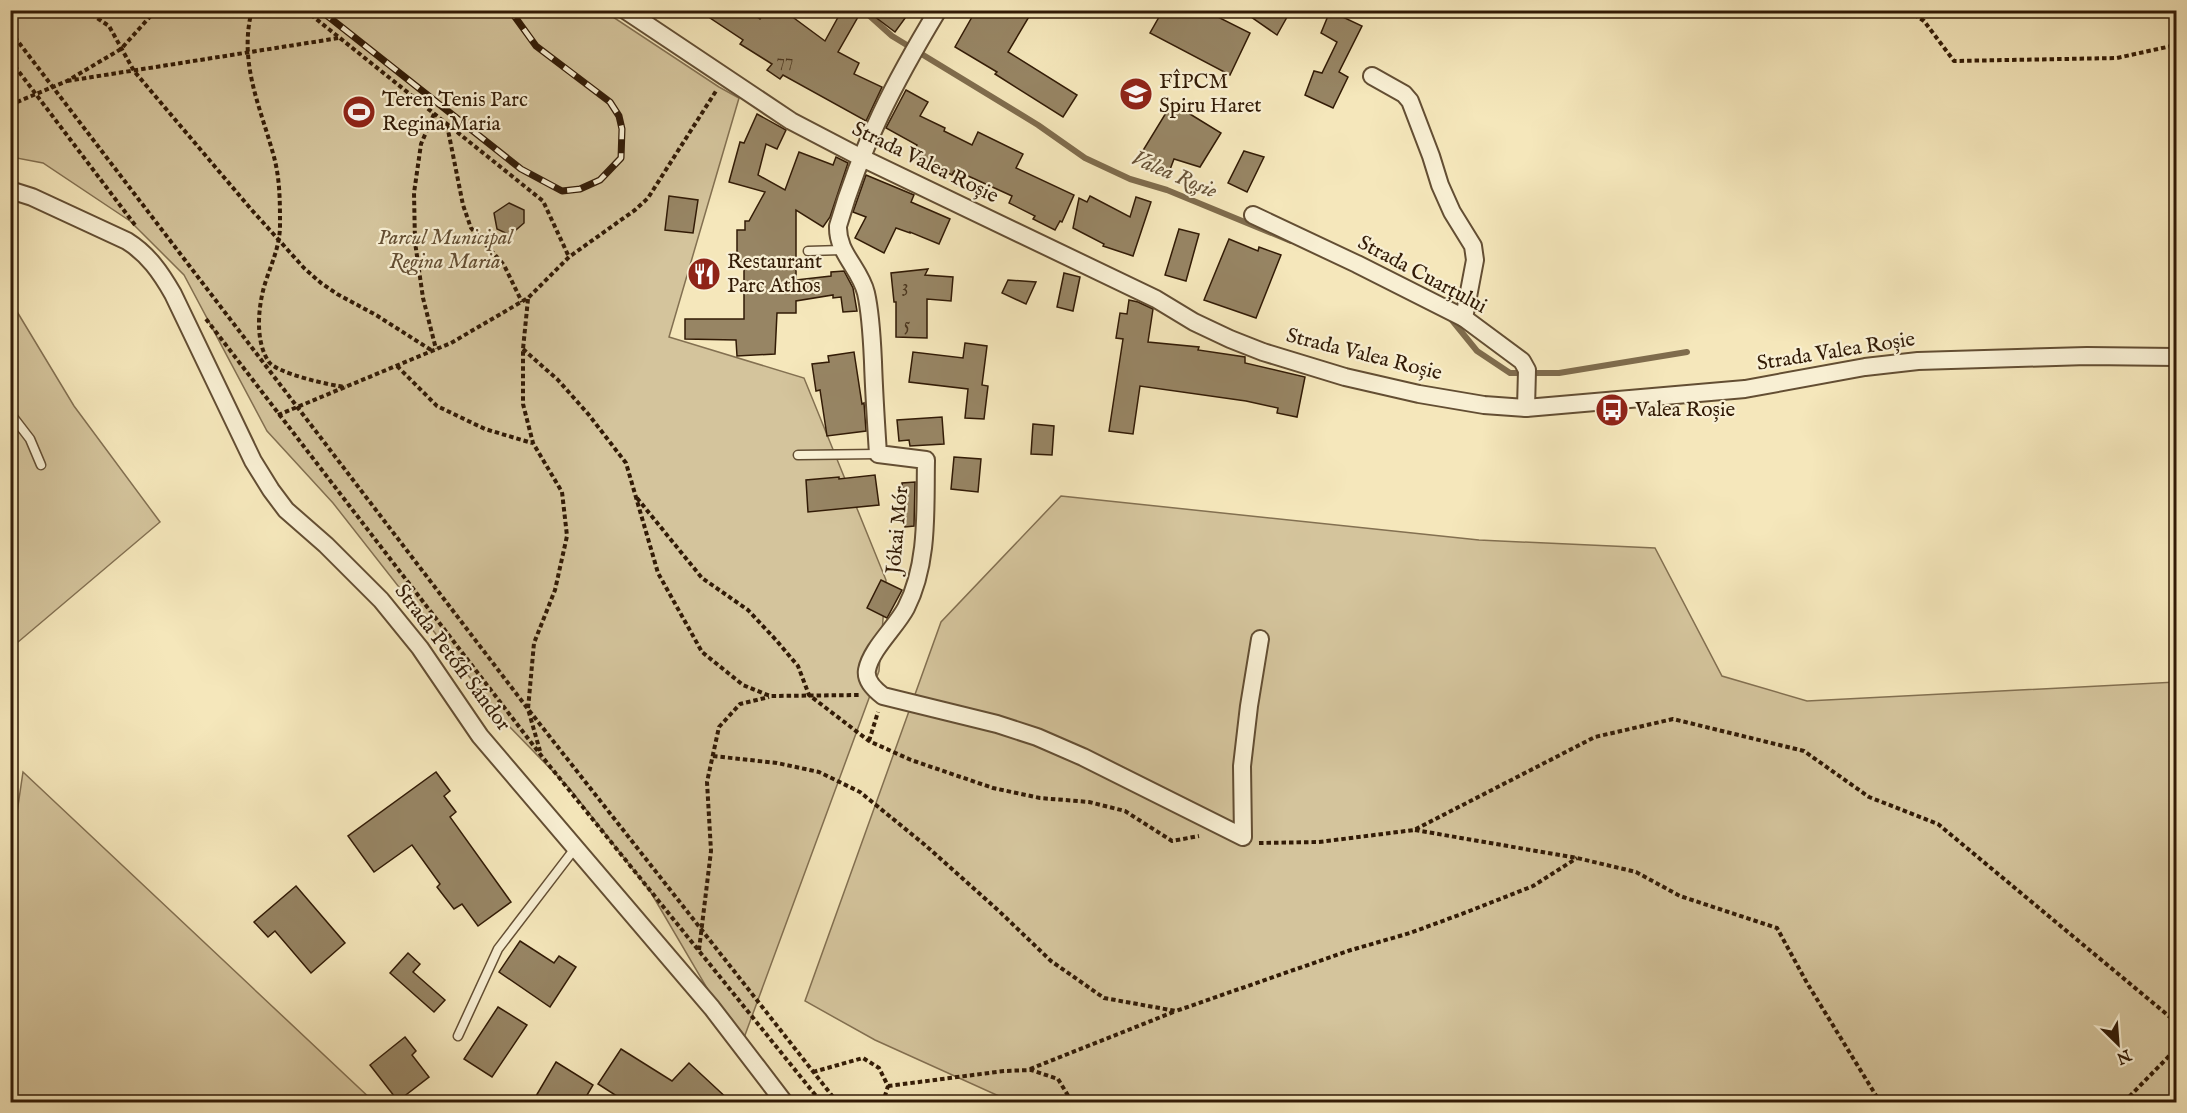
<svg xmlns="http://www.w3.org/2000/svg" width="2187" height="1113" viewBox="0 0 2187 1113" font-family="'IM FELL English',serif">
  <style>
    .green { fill: #d4c49c; stroke: #837051; stroke-width: 1.5 }
    .lines { fill: none; stroke-linecap: round; stroke-linejoin: round }
    .stream { stroke: #7f6c4d; stroke-width: 6 }
    .building { fill: #978564; stroke: #321b06; stroke-width: 1.5 }
    .service-casing { stroke: #634e33; stroke-width: 11 }
    .minor-casing { stroke: #634e33; stroke-width: 20 }
    .path { stroke: #321b06; stroke-width: 4; stroke-dasharray: 4.5 3; stroke-linecap: butt }
    .service { stroke: #f8efd3; stroke-width: 8 }
    .minor { stroke: #f8efd3; stroke-width: 16 }
    .rail-casing { stroke: #321b06; stroke-width: 7 }
    .rail { stroke: #f8efd3; stroke-width: 4.5; stroke-dasharray: 14; stroke-linecap: butt }
    .labels { text-anchor: middle; dominant-baseline: central; stroke-width: 4.5; stroke-linejoin: round; paint-order: stroke }
    .number-label { font-size: 18px; fill: #4b361e }
    .poi-label { font-size: 21px; fill: #321b06; stroke: #f8efd3; text-anchor: start }
    .street-label { font-size: 21px; fill: #321b06; stroke: #f8efd3 }
    .park-label { font-size: 21px; font-style: italic; fill: #634e33; stroke: #f8efd3 }
    .water-label { font-size: 22px; font-style: italic; fill: #665136; stroke: #f8efd3 }
  </style>
  <rect width="100%" height="100%" fill="#f5e7bb"/>
  <filter id="stains"><feTurbulence type="fractalNoise" baseFrequency=".00333" numOctaves="4"/><feColorMatrix values="0 0 0 0 .2 0 0 0 0 .09 0 0 0 0 .02 0 0 0 .5 -.17"/></filter>
  <radialGradient id="worn" r=".72"><stop offset=".6" stop-color="#630" stop-opacity="0"/><stop offset="1" stop-color="#630" stop-opacity=".3"/></radialGradient>
  <g class="green">
    <polygon points="10,11 604,11 719,87 739,98 669,337 804,378 886,580 879,671 741,1046 650,891 570,789 504,721 333,503 267,431 184,275 130,221 43,163 11,157"/>
    <polygon points="10,300 74,406 160,522 11,648"/>
    <polygon points="1061,496 1479,540 1655,548 1722,676 1807,701 2176,682 2176,1102 1012,1102 875,1040 805,1001 941,622"/>
    <polygon points="23,772 374,1102 11,1102 10,860"/>
  </g>
  <g class="lines">
    <g class="stream">
      <polyline points="863,10 892,36 1038,125 1085,158 1130,179 1167,190 1291,241"/>
      <polyline points="1451,319 1477,351 1510,373 1559,373 1687,352"/>
    </g>
  </g>
  <g class="building">
    <polygon points="698,10 747,10 760,19 766,10 783,10 825,41 842,10 862,10 838,52 859,63 854,74 882,87 866,121 783,75 780,79 767,70 772,64 740,44 743,40"/>
    <polygon points="866,10 911,10 895,32"/>
    <polygon points="976,10 1033,10 1008,52 1077,95 1063,117 995,74 997,72 955,47"/>
    <polygon points="1163,10 1204,10 1250,33 1230,75 1150,33"/>
    <polygon points="1241,10 1291,10 1277,35"/>
    <polygon points="1330,11 1362,26 1339,72 1348,77 1333,108 1305,95 1314,71 1322,73 1337,42 1321,33"/>
    <polygon points="906,90 928,102 920,116 945,128 944,131 972,145 978,132 1023,154 1016,168 1074,195 1062,222 1060,221 1055,230 1033,219 1035,216 1009,203 1012,196 955,170 952,175 911,156 917,145 886,128"/>
    <polygon points="1172,103 1221,133 1200,167 1174,159 1168,175 1139,157"/>
    <polygon points="757,114 786,130 777,149 766,144 758,175 785,190 799,152 833,165 836,157 848,163 830,217 823,227 796,210 796,280 831,276 831,272 844,271 853,288 857,311 843,312 841,297 833,298 833,295 796,301 796,313 777,313 775,354 737,356 736,340 685,339 685,319 744,319 744,262 737,262 737,230 745,230 745,221 749,221 765,192 729,182 740,142 744,143"/>
    <polygon points="1244,151 1264,157 1247,192 1228,183"/>
    <polygon points="866,175 914,195 911,202 950,219 939,244 910,232 910,233 896,228 884,253 855,238 866,217 853,212"/>
    <polygon points="669,196 698,200 693,233 665,230"/>
    <polygon points="1090,196 1130,217 1136,197 1151,202 1133,256 1103,246 1104,244 1073,228 1079,198 1087,202"/>
    <polygon points="509,203 524,210 524,223 510,235 497,229 494,213"/>
    <polygon points="1179,229 1199,234 1186,281 1165,275"/>
    <polygon points="1229,239 1258,251 1259,247 1281,255 1256,318 1204,300"/>
    <polygon points="928,269 925,275 953,277 951,301 927,299 927,338 896,337 896,302 894,302 891,273"/>
    <polygon points="1064,273 1080,277 1073,311 1057,307"/>
    <polygon points="1008,280 1036,282 1026,304 1002,293"/>
    <polygon points="1129,300 1138,302 1153,309 1148,342 1199,347 1198,350 1245,357 1245,363 1305,377 1297,417 1277,413 1278,408 1246,401 1140,386 1133,434 1109,431 1123,339 1116,338 1120,313 1127,314"/>
    <polygon points="965,343 987,346 982,385 988,386 984,419 965,418 968,389 909,382 913,352 963,358"/>
    <polygon points="854,352 862,404 864,403 866,431 827,436 820,390 816,391 812,364 829,362 828,356"/>
    <polygon points="942,417 944,444 910,446 909,440 899,441 897,420"/>
    <polygon points="1033,424 1054,426 1052,455 1031,454"/>
    <polygon points="954,457 981,459 978,492 951,489"/>
    <polygon points="875,475 879,505 808,512 806,480 839,477 839,479"/>
    <polygon points="915,482 914,526 905,527 902,483"/>
    <polygon points="881,580 902,590 887,618 867,608"/>
    <polygon points="436,772 450,791 444,796 456,812 450,817 511,902 478,926 462,904 454,909 437,887 440,884 412,845 374,872 348,836"/>
    <polygon points="296,886 345,943 311,973 275,931 268,937 254,922"/>
    <polygon points="520,941 554,963 559,956 576,967 550,1007 499,972"/>
    <polygon points="408,953 420,964 413,972 445,1000 434,1012 390,973"/>
    <polygon points="498,1007 527,1025 492,1077 464,1059"/>
    <polygon points="405,1037 416,1051 412,1055 429,1077 398,1101 370,1065"/>
    <polygon points="621,1049 672,1081 689,1063 731,1102 626,1102 598,1084"/>
    <polygon points="556,1062 593,1085 583,1102 547,1102 536,1096"/>
  </g>
  <g class="lines">
    <defs>
      <g id="service">
        <polyline points="808,251 842,250"/>
        <polyline points="10,413 30,439 41,465"/>
        <polyline points="798,455 878,454"/>
        <polyline points="458,1036 498,949 576,847"/>
      </g>
      <g id="minor">
        <polyline points="625,10 791,121 860,157 1156,299 1194,322 1230,339 1263,352 1345,377 1419,394 1484,405 1526,408 1745,389 1865,367 1918,361 2087,356 2176,357"/>
        <path d="M938,10C895,81 861,146 838,226C837,253 860,268 866,293C871,315 872,340 873,362C874,393 876,423 878,454L926,460C925,509 929,563 906,608C896,627 871,649 867,670C865,681 875,690 883,696L997,724L1037,737L1083,757L1243,837L1242,766L1249,706L1260,639"/>
        <polyline points="1372,76 1404,94 1410,101 1431,156 1440,185 1452,212 1473,246 1475,260 1464,318"/>
        <path d="M10,190L32,197L127,241C148,254 161,273 173,294L253,461L271,490L286,510L326,545L381,600L420,648L480,736L712,1008L784,1102"/>
        <polyline points="1253,215 1357,264 1464,318 1522,361 1527,370 1526,408"/>
      </g>
    </defs>
    <use href="#service" class="service-casing"/>
    <use href="#minor" class="minor-casing"/>
    <g class="path">
      <polyline points="85,10 109,26 134,71 250,208 304,268 321,283 337,294 376,315 431,350"/>
      <path d="M252,10C238,63 261,108 274,157C280,179 280,203 280,225C280,248 270,266 264,287C258,309 255,342 269,362C276,373 332,386 346,387"/>
      <polyline points="305,10 543,201 569,257"/>
      <polyline points="1908,10 1924,21 1954,61 2117,58 2176,45"/>
      <polyline points="10,31 528,709 837,1102"/>
      <polyline points="10,60 135,225"/>
      <polyline points="67,81 339,38"/>
      <polyline points="10,105 67,81 121,49 156,10"/>
      <polyline points="434,114 421,144 414,193 415,242 423,298 436,349"/>
      <polyline points="447,125 463,205 471,228 504,265 522,302"/>
      <polyline points="528,299 523,349 523,404 533,443 562,492 567,536 555,590 534,643 528,709 540,751"/>
      <polyline points="206,319 540,754 821,1102"/>
      <polyline points="523,349 558,380 589,415 626,463 658,573 702,652 743,685 770,696 859,695"/>
      <polyline points="397,366 437,406 485,429 532,443"/>
      <polyline points="278,415 451,343 528,298 569,257 635,210 648,198 716,91"/>
      <polyline points="637,498 702,578 748,610 776,640 798,666 809,695 869,741 911,760 993,788 1040,798 1089,802 1125,811 1172,841 1199,836"/>
      <polyline points="869,741 878,712"/>
      <polyline points="713,756 777,763 819,772 860,792 925,845 1000,912 1051,961 1104,998 1176,1011 1351,950 1410,933 1467,912 1533,886 1577,858"/>
      <polyline points="1415,830 1577,858 1636,872 1680,896 1777,928 1807,983 1880,1102"/>
      <polyline points="1259,843 1319,842 1414,830 1595,737 1673,719 1804,751 1869,797 1938,824 2176,1022"/>
      <polyline points="699,950 711,851 707,782 719,727 740,704 769,697"/>
      <polyline points="1030,1069 1176,1011"/>
      <polyline points="813,1072 863,1058 879,1068 888,1086 883,1102"/>
      <polyline points="888,1086 1004,1071 1031,1070 1058,1079 1072,1102"/>
      <polyline points="2124,1102 2176,1049"/>
    </g>
    <use href="#service" class="service"/>
    <use href="#minor" class="minor"/>
    <defs>
      <polyline id="rail" points="320,10 521,169 562,191 580,189 600,180 621,158 622,129 619,116 610,102 536,46 510,10"/>
    </defs>
    <use href="#rail" class="rail-casing"/>
    <use href="#rail" class="rail"/>
  </g>
  <defs>
    <symbol id="school-disc" viewBox="-11 -11 22 22"><circle r="9.5" fill="#8f2418" stroke="#f8efd3"/><path d="M0-5L7-2L0 1L-7-2ZM-4 1L0 2.5L4 1V4Q0 6-4 4Z" fill="#fff"/></symbol>
    <symbol id="stadium-disc" viewBox="-11 -11 22 22"><circle r="9.5" fill="#8f2418" stroke="#f8efd3"/><path d="M0-5a6.5 5 0 1 0 0 10a6.5 5 0 1 0 0-10ZM-3.5-1.8h7v3.6h-7Z" fill="#fff"/></symbol>
    <symbol id="restaurant-disc" viewBox="-11 -11 22 22"><circle r="9.5" fill="#8f2418" stroke="#f8efd3"/><path d="M-5-6h1v4h1v-4h1v4h1v-4h1v5L-1.5 .5V6h-2V.5L-5-1ZM5-6V6H3V1.5H1.5Q1.5-4 5-6Z" fill="#fff"/></symbol>
    <symbol id="bus-disc" viewBox="-11 -11 22 22"><circle r="9.5" fill="#8f2418" stroke="#f8efd3"/><path d="M-5-6H5V4H4V6H2V4H-2V6H-4V4H-5ZM-3.5-4V0h7V-4ZM-3.5 1.2v1.5H-2V1.2ZM2 1.2v1.5H3.5V1.2Z" fill="#fff"/></symbol>
  </defs>
  <g fill-rule="evenodd">
    <use href="#school-disc" x="1117" y="75" width="38" height="38"/>
    <use href="#stadium-disc" x="340" y="93" width="38" height="38"/>
    <use href="#restaurant-disc" x="685" y="255" width="38" height="38"/>
    <use href="#bus-disc" x="1593" y="391" width="38" height="38"/>
  </g>
  <g class="labels">
    <g class="number-label">
      <text x="785" y="61">77</text>
      <text x="905" y="287">3</text>
      <text x="907" y="325">5</text>
    </g>
    <g class="poi-label">
      <text x="1159" y="82">FÎPCM<tspan x="1159" dy="24">Spiru Haret</tspan></text>
      <text x="382" y="100">Teren Tenis Parc<tspan x="382" dy="24">Regina Maria</tspan></text>
      <text x="727" y="262">Restaurant<tspan x="727" dy="24">Parc Athos</tspan></text>
      <text x="1635" y="410">Valea Roșie</text>
    </g>
    <g class="street-label">
      <text transform="translate(925 163) rotate(26)">Strada Valea Roșie</text>
      <text transform="translate(1422 275) rotate(28)">Strada Cuarțului</text>
      <text transform="translate(1836 352) rotate(-9)">Strada Valea Roșie</text>
      <text transform="translate(1364 355) rotate(14)">Strada Valea Roșie</text>
      <text transform="translate(898 530) rotate(-85)">Jókai Mór</text>
      <text transform="translate(452 658) rotate(53)">Strada Petőfi Sándor</text>
    </g>
    <g class="park-label">
      <text x="445" y="238">Parcul Municipal<tspan x="445" dy="24">Regina Maria</tspan></text>
    </g>
    <g class="water-label">
      <text transform="translate(1174 175) rotate(23)">Valea Roșie</text>
    </g>
  </g>
  <rect width="2187" height="1113" fill="none" stroke="#f5e7bb" stroke-width="36"/>
  <rect x="12" y="12" width="2163" height="1089" fill="none" stroke="#321b06" stroke-width="3"/>
  <rect x="18" y="18" width="2151" height="1077" fill="none" stroke="#321b06" stroke-width="1.5"/>
  <g transform="translate(2118 1044) rotate(155)" stroke="#f8efd3" stroke-width="4.5" paint-order="stroke">
  <path d="M0-4.5L10 22L0 15L-10 22Z" fill="#321b06"/>
  <text y="-9" font-size="16" font-weight="bold" text-anchor="middle" fill="#321b06">N</text>
  </g>
  <rect width="100%" height="100%" filter="url(#stains)"/>
  <rect width="100%" height="100%" fill="url(#worn)"/>
</svg>
